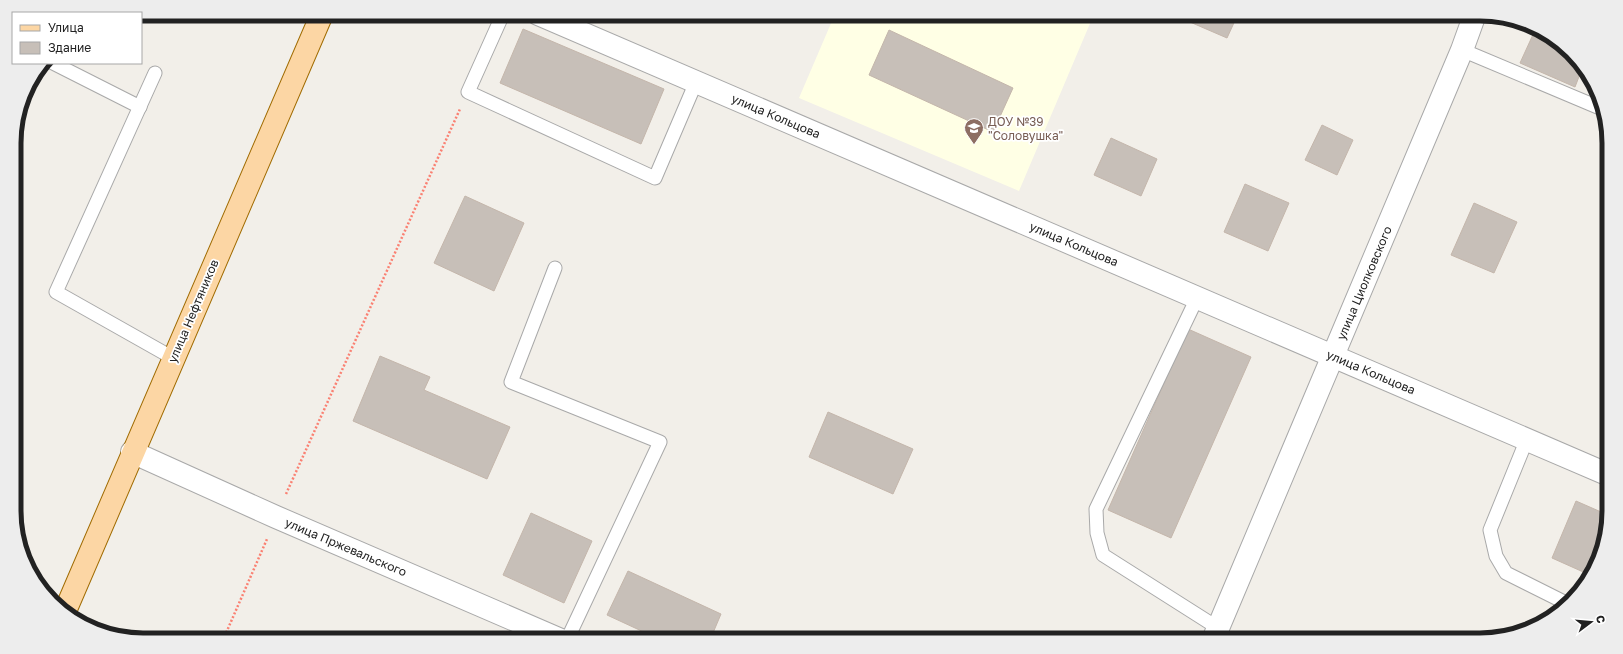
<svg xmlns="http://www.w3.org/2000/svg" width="1623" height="654" viewBox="0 0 1623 654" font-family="'Golos Text',sans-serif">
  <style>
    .education { fill: #ffffe5 }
    .building { fill: #c7bfb8; stroke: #c4b6ab }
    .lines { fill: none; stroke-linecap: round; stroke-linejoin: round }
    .service-casing { stroke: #a9a9a9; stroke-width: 15 }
    .minor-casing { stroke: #a9a9a9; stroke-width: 24 }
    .primary-casing { stroke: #a06b00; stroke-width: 24 }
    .path { stroke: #fa8072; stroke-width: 2.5; stroke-dasharray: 2 2; stroke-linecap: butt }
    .service { stroke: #fff; stroke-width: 13 }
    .minor { stroke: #fff; stroke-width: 22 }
    .primary { stroke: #fcd6a4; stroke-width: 22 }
    .labels { text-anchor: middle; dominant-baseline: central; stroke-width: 3.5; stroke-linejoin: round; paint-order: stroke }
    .street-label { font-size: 12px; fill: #222; stroke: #fff }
    .education-label { font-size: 12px; fill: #785e54; stroke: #fff; text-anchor: start }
    .rim { fill: none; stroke: #222; stroke-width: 5 }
  </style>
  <rect width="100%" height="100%" fill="#f2efe9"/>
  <polygon class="education" points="835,14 1094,14 1019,191 799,98"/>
  <g class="building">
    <polygon points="1185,14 1238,14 1227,38 1183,19"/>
    <polygon points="1536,28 1552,36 1582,64 1588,78 1580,74 1575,87 1520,63"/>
    <polygon points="523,29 664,89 641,144 500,83"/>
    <polygon points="889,30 1013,88 993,132 869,75"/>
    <polygon points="1322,125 1353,140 1337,175 1305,160"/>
    <polygon points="1111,138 1157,159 1141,196 1094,175"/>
    <polygon points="1245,184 1289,203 1268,251 1224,232"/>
    <polygon points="465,196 524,223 494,291 434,263"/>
    <polygon points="1474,203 1517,222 1494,273 1451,255"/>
    <polygon points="1188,329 1251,357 1171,538 1108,510"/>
    <polygon points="380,356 430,377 424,390 510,427 487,479 353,421"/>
    <polygon points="828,412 913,449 893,494 809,457"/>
    <polygon points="1576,501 1608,515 1602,552 1590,575 1552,558"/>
    <polygon points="531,513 592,541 564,603 503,575"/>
    <polygon points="628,571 721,614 710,640 661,640 607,615"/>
    <polygon points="1097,636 1107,640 1095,640"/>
  </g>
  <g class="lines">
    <defs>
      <g id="service">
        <polyline points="503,14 468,92 655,178 696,82"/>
        <polyline points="1462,50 1600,108"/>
        <polyline points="53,63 140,107"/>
        <polyline points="155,73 56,292 173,358"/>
        <polyline points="555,268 511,382 660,442 567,640"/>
        <polyline points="1197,298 1096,509 1097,533 1103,555 1218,628"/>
        <polyline points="1527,439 1490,530 1496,556 1506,573 1568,604"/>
      </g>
      <g id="minor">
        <polyline points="538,14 1609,475"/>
        <polyline points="132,452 276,517 561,640"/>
        <polyline points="1213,640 1462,50 1475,14"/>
      </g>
      <polyline id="primary" points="66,609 322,14"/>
    </defs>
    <use href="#service" class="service-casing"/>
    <use href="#minor" class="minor-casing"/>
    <use href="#primary" class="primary-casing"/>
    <g class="path">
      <polyline points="286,494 460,109"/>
      <polyline points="223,640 267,539"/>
    </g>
    <use href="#service" class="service"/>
    <use href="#minor" class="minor"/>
    <use href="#primary" class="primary"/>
  </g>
  <defs>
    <symbol id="school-pin" viewBox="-11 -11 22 30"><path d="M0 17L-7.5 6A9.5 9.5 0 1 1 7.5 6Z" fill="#8d6e63" stroke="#fff"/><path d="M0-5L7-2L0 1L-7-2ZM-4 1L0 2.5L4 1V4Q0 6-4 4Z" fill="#fff"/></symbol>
  </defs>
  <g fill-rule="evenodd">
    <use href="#school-pin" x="963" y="117" width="22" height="30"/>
  </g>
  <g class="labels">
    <g class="street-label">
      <text transform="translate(776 116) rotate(23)">улица Кольцова</text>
      <text transform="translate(1074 244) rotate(23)">улица Кольцова</text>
      <text transform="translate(1364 283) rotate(-67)">улица Циолковского</text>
      <text transform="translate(193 311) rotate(-67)">улица Нефтяников</text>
      <text transform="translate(1371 372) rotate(23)">улица Кольцова</text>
      <text transform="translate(346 547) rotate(23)">улица Пржевальского</text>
    </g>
    <g class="education-label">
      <text x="988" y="121">ДОУ №39<tspan x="988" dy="14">"Соловушка"</tspan></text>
    </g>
  </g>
  <path d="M0 0H1623V654H0ZM143 21H1480A122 122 0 0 1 1602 143V511A122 122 0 0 1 1480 633H143A122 122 0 0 1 21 511V143A122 122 0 0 1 143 21Z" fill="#ededed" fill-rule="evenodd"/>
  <path class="rim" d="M143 21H1480A122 122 0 0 1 1602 143V511A122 122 0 0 1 1480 633H143A122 122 0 0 1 21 511V143A122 122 0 0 1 143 21Z"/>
  <rect x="12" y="12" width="130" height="52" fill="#ffffff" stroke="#a7a7a7"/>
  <rect x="20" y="25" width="20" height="6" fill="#fcd6a4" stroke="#a7a7a7"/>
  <text x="48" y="32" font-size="12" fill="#222222">Улица</text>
  <rect x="20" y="42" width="20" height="12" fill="#c7bfb8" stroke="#a7a7a7"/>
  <text x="48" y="52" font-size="12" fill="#222222">Здание</text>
  <g transform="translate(1591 622) rotate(74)" stroke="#ffffff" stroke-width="3" paint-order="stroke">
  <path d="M0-3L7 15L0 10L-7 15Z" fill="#222222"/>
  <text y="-6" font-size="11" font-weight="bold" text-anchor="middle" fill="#222222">С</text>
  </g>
</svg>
